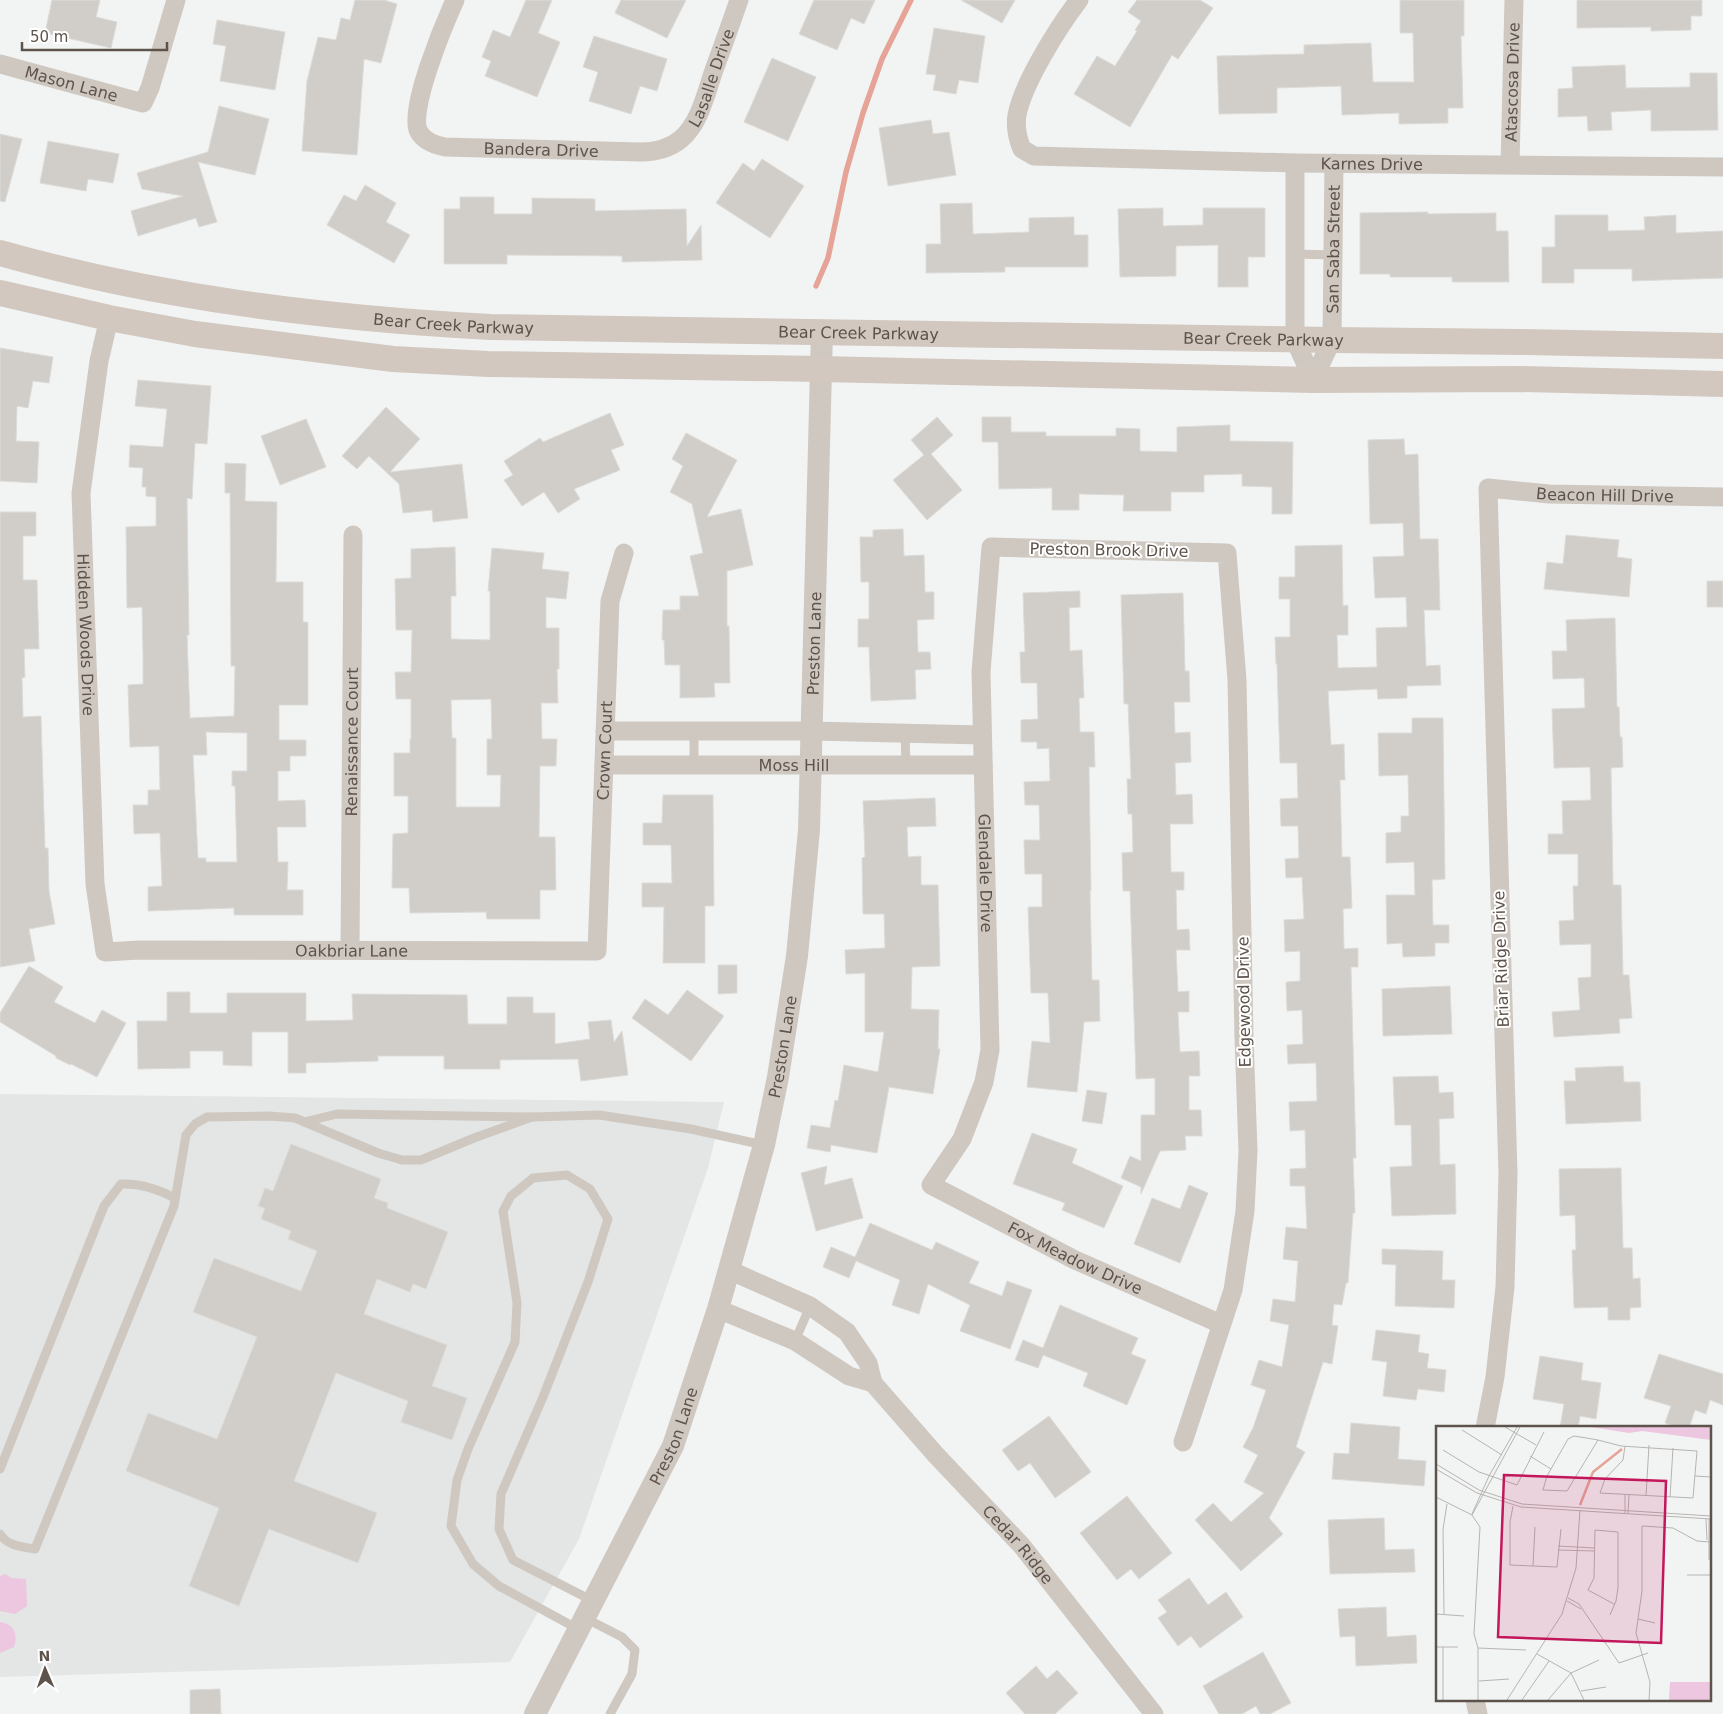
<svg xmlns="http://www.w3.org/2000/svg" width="1723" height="1714" viewBox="0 0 1723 1714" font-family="'DejaVu Sans',sans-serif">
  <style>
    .education { fill: #e3e6e5 }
    .green { fill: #edc6e0 }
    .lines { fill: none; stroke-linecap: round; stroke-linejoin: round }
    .stream { stroke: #e6a397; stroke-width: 5.5 }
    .building { fill: #d1ceca; stroke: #dddbd7; fill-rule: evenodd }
    .service { stroke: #cfc8c1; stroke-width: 9 }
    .minor { stroke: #cfc8c1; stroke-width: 19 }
    .tertiary { stroke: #cfc8c1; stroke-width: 22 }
    .secondary { stroke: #d2c8c0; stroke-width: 26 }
    .labels { text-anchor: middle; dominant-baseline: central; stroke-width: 4; stroke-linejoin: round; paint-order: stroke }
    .street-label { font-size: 16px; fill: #5e534b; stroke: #fff }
    .inset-river { fill: none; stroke: #e6a397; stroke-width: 2.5 }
    .inset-road { fill: none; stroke: #b7b4b0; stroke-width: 1 }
    .view { fill: #c2185b; fill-opacity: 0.15; stroke: #c2185b; stroke-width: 2.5 }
    .inset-edge { fill: none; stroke: #5e534b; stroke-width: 2.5 }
  </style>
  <rect width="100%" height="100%" fill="#f2f4f4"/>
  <polygon class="education" points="0,1094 724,1102 708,1168 579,1539 510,1662 0,1677"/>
  <g class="green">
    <polygon points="5,1574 12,1578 26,1579 27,1606 15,1614 0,1611 0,1576"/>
    <path d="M0,1622C14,1624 18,1634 14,1647L0,1653Z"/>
  </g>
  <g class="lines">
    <polyline class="stream" points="816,286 828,258 846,172 863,113 882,59 911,0"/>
  </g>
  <g class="building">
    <polygon points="52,0 100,0 96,17 117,22 111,48 45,33"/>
    <polygon points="355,0 384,0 397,4 381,63 364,59 357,155 302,151 307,81 318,37 336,40 341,18 350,20"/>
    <polygon points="526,0 552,0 538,33 560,42 537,97 485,76 491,61 482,57 493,30 510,37"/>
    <polygon points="621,0 686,0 667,38 615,13"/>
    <polygon points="814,0 875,0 864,24 851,18 837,50 799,34"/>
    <polygon points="961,0 1015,0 1002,23"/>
    <polygon points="1137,0 1200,0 1213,8 1178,59 1172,55 1130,127 1074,94 1097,56 1115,66 1137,31 1135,30 1141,21 1128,12"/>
    <polygon points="1400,0 1464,0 1464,36 1461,36 1463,108 1448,108 1448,123 1399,124 1399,113 1342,115 1341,86 1277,88 1277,113 1219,114 1217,56 1304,54 1304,45 1371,43 1373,82 1414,82 1413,33 1400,33"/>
    <polygon points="1577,0 1702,0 1702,16 1691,16 1691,30 1651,31 1651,27 1577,28"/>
    <polygon points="217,20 285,32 275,90 220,81 226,46 213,44"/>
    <polygon points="934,28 985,36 978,83 959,80 956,94 933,90 936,75 926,74"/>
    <polygon points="594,36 667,59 657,91 640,86 631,114 589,101 598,72 583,67"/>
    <polygon points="772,58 816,77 788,141 744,122"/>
    <polygon points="1625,65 1626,88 1690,87 1690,73 1717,73 1718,130 1651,131 1651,110 1611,112 1612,130 1588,131 1587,116 1558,117 1558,89 1573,88 1572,67"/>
    <polygon points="219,106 269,119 255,175 198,162 217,222 199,227 196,218 138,236 131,211 183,196 142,189 137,173 208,152"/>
    <polygon points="931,120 933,134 949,132 956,175 888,186 879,128"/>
    <polygon points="0,134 22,139 5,202 0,201"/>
    <polygon points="48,141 119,154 113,183 88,179 86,191 40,183"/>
    <polygon points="762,159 804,186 770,238 716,203 743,163 754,171"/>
    <polygon points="365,185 396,203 386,222 410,235 394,263 327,225 344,195 356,201"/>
    <polygon points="460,197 494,197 494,214 532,214 532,198 595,199 595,211 686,209 687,246 701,225 702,260 622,262 622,256 507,255 507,264 444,264 444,209 460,209"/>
    <polygon points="972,203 973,234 1029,232 1029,218 1074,217 1074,235 1088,235 1088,267 1005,267 1005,272 926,273 926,244 941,244 940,204"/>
    <polygon points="1163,208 1163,226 1203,225 1203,208 1265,208 1265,257 1248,257 1248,287 1218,287 1218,245 1176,246 1176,276 1120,277 1118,209"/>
    <polygon points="1428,212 1428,214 1496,213 1496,231 1508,231 1509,282 1452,282 1452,277 1390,277 1390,274 1360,274 1360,213"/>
    <polygon points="1555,215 1608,215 1608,231 1645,230 1644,217 1676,215 1676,233 1723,231 1723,278 1632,281 1632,269 1574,269 1574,283 1542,283 1542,247 1555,247"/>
    <polygon points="0,348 53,357 49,383 33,381 28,408 17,406 16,441 39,442 37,483 0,481"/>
    <path d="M138,380L211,386L207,444L195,443L192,499L187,498L189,635H187L190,718L234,716L235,666H231L230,493H225V463L246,464L245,501L277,502L276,582H303V622H308V705H279V740H306V756H290V771H278V801L305,800L306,827H277L278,862H288L287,890H303V915H234V908L148,911V887L162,886L160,833L134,834L133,805H148V790H160L159,746L130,747L128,685L143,684V656L142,607L127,608L126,527L156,526V497L146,496V487H142L143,468L129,467L130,445L163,447L167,409L135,406ZM206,732L247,733V771H232V786H235L237,862H206V858H198L193,755H207Z"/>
    <polygon points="386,407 420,439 390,472 462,464 468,518 433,522 432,510 403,513 399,484 369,456 357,469 342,456"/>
    <polygon points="610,413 624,445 611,450 620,470 574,489 580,499 558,513 544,492 522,506 504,480 513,475 504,461 540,438 543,442"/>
    <polygon points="937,417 953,435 931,454 962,490 927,520 893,480 924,455 911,440"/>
    <polygon points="982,417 1011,417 1011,432 1046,432 1046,436 1116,436 1116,428 1140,429 1140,451 1177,452 1177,427 1230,425 1230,441 1293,442 1292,514 1272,514 1272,487 1242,486 1242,474 1204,475 1204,492 1171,492 1171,511 1123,511 1124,495 1079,494 1079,510 1052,510 1052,488 999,489 998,442 982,442"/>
    <polygon points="306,419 326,467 280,485 261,436"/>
    <polygon points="686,433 737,460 707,517 741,509 753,565 727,571 727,626 729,626 730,683 714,683 715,697 680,698 680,665 665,665 664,640 662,640 663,610 680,610 680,596 699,596 690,556 703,553 692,504 670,492 683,466 672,459"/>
    <polygon points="1404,439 1405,455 1418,454 1420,539 1438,539 1440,610 1424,610 1426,666 1440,665 1441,685 1407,686 1407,698 1378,699 1377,689 1328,691 1331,745 1344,744 1345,780 1340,780 1342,857 1350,857 1352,908 1343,909 1344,949 1358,948 1358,967 1351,967 1356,1158 1353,1158 1355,1213 1353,1213 1348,1283 1346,1283 1342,1305 1334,1304 1332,1325 1338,1326 1332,1364 1323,1362 1296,1447 1305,1452 1269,1518 1283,1534 1241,1571 1195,1520 1213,1503 1231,1522 1264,1493 1244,1482 1258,1455 1243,1447 1253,1428 1266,1390 1251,1385 1259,1360 1282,1367 1289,1325 1270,1321 1273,1299 1295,1302 1298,1261 1283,1259 1286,1227 1307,1229 1305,1186 1290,1186 1290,1169 1306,1168 1305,1130 1290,1131 1289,1102 1317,1101 1316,1063 1288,1064 1287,1045 1303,1044 1302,1010 1287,1011 1286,982 1300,981 1300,951 1285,952 1284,920 1304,919 1302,877 1286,878 1285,859 1299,858 1298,826 1281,826 1280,799 1298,798 1297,763 1280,763 1277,664 1276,664 1275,637 1290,637 1290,599 1279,599 1279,577 1295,577 1295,546 1342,545 1343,606 1348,605 1348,635 1337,635 1338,668 1377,667 1376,628 1407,627 1406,597 1375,598 1373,557 1404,556 1403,523 1370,524 1368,440"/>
    <polygon points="0,512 36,512 36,536 23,536 23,580 37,580 39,649 24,649 25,677 22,678 23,717 41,716 45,848 48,848 49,891 55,924 29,929 35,961 0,967"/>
    <polygon points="903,529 904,556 924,555 925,592 934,592 934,619 917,620 918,652 930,652 931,669 915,670 916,699 871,701 869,647 858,647 858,619 869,619 869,582 861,582 860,537 873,537 873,530"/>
    <polygon points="1566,535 1619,540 1617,557 1632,559 1629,597 1544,589 1547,562 1563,564"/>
    <path d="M455,547L456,596H451V639L490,640V591H488L492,548L544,553L542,569L569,572L566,599L546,597V628H559V669H557L558,703H541L542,739H557L556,766H540L539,837H555L556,890H540V919H487L486,912L410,913L409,888H392L393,834L408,833V796H394V753H410V739H411V699H396L395,672H411L412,630H396L395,579L411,578V549ZM491,699L492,739H487V775H501L500,807H456V738H452L451,700Z"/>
    <rect x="1707" y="581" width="16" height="26"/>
    <polygon points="1080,591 1080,607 1069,608 1070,651 1082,650 1084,698 1079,698 1080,732 1094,732 1095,767 1089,767 1091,891 1090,891 1092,980 1099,980 1100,1021 1084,1022 1077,1092 1027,1087 1032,1041 1050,1043 1048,993 1031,993 1028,907 1042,907 1042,874 1025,874 1024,840 1040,840 1039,805 1025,805 1024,782 1050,781 1049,748 1037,749 1037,742 1021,742 1021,720 1038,719 1037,683 1021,683 1020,652 1025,652 1023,593"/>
    <polygon points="1183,593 1185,671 1189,671 1190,702 1174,702 1175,733 1190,732 1191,762 1175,763 1176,795 1192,794 1193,824 1170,824 1171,872 1184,872 1184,890 1176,890 1177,930 1189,929 1190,950 1176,950 1178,992 1189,991 1189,1012 1178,1012 1180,1052 1199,1051 1200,1076 1189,1076 1189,1110 1201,1110 1202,1136 1185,1136 1186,1150 1160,1151 1141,1194 1141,1187 1121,1178 1130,1156 1141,1161 1141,1115 1155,1115 1155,1078 1136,1079 1130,891 1123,891 1122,853 1133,852 1132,814 1128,814 1127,779 1131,779 1128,704 1124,704 1121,595"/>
    <polygon points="1615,618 1617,707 1619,707 1620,737 1622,737 1623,767 1611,768 1613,885 1621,885 1623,975 1629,975 1632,1018 1619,1019 1620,1033 1554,1037 1552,1012 1580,1010 1578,978 1591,977 1591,944 1560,945 1559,921 1574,920 1573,886 1578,886 1578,854 1548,854 1548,834 1563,834 1562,801 1591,800 1590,767 1554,768 1552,709 1585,708 1584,678 1553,679 1552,651 1567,651 1566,620"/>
    <polygon points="1412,718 1443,718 1445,879 1432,880 1433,925 1449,925 1449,943 1435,943 1435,956 1403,957 1402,943 1387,944 1386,895 1415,895 1414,862 1386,863 1386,833 1401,832 1401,816 1409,816 1408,775 1379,776 1378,733 1412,733"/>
    <polygon points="663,795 713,795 714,906 705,906 705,963 663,963 664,907 642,907 642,883 672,883 671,845 643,845 643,823 662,823"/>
    <polygon points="935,798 936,826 907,827 908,857 921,856 921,885 938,885 940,966 912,967 911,1009 939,1010 938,1049 940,1049 933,1094 889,1087 877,1153 831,1145 830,1152 807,1148 811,1125 830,1128 835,1100 838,1101 844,1065 878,1072 884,1032 865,1032 865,973 846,974 845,950 885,948 884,914 863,914 862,858 865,857 863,801"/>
    <polygon points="718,965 737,965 737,993 718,994"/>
    <polygon points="29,966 63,987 54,1002 95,1023 102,1010 126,1023 97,1077 71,1064 70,1065 56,1058 56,1056 0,1022 0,1013"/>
    <polygon points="1450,986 1452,1034 1383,1036 1382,989"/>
    <polygon points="687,990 724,1016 691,1061 632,1018 645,999 668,1015"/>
    <polygon points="167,992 190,992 190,1013 227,1013 227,993 306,993 306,1021 353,1020 352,994 467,995 468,1024 507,1024 507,997 533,997 533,1013 555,1013 555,1044 590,1039 588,1022 611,1020 614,1042 622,1031 628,1075 581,1081 578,1059 500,1060 500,1069 444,1069 444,1056 378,1056 378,1061 306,1063 306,1073 288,1073 288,1032 252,1032 252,1066 223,1065 223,1051 190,1051 190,1068 138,1069 137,1021 167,1021"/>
    <polygon points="1623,1066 1624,1082 1640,1082 1641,1121 1566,1124 1564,1081 1576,1081 1575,1068"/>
    <polygon points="1438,1076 1439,1093 1453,1092 1454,1118 1439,1119 1440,1165 1455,1164 1456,1214 1392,1216 1390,1167 1412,1166 1411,1125 1395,1125 1393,1077"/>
    <polygon points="1087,1090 1107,1093 1102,1124 1082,1121"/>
    <polygon points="1032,1133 1077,1149 1072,1163 1123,1186 1104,1228 1062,1210 1065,1203 1013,1184"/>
    <polygon points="291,1144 381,1179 374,1198 388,1203 387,1208 448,1232 426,1289 413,1284 410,1292 377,1279 364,1314 447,1345 432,1386 467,1398 452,1440 401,1422 408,1401 336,1373 294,1481 377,1513 358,1563 269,1529 239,1606 189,1586 219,1508 126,1471 148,1413 217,1439 257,1337 193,1312 214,1258 301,1291 317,1251 288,1239 291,1231 261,1219 265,1208 258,1206 265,1188 273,1191"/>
    <polygon points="827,1166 824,1185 852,1178 863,1218 816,1231 801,1173"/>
    <polygon points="1621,1168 1623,1248 1632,1248 1633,1279 1640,1278 1641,1307 1630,1308 1630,1320 1608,1320 1608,1307 1574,1308 1572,1250 1576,1250 1575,1215 1560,1216 1559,1169"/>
    <polygon points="1189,1185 1208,1193 1180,1263 1134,1244 1152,1198 1180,1209"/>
    <polygon points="870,1223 932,1250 936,1242 979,1262 969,1283 1002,1296 1007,1281 1032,1290 1010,1349 960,1331 970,1305 928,1284 919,1314 892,1305 900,1280 856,1261 849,1278 823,1267 831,1247 855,1257"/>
    <polygon points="1382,1249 1443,1251 1442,1280 1455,1280 1454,1308 1395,1306 1396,1265 1382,1264"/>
    <polygon points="1060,1305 1138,1338 1131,1354 1146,1360 1127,1405 1083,1386 1088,1373 1043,1355 1038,1368 1015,1360 1023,1340 1043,1348"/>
    <polygon points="1376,1330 1420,1335 1418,1352 1429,1354 1427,1368 1446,1370 1444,1392 1418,1389 1416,1400 1383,1396 1387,1362 1372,1360"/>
    <polygon points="1659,1354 1723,1374 1723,1405 1710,1400 1706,1414 1695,1410 1689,1428 1679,1428 1665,1423 1671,1406 1644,1398"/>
    <polygon points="1540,1356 1583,1363 1581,1380 1601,1383 1596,1419 1580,1416 1578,1428 1560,1428 1564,1404 1533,1399"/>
    <polygon points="1049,1416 1091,1472 1055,1498 1030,1463 1018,1471 1002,1450"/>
    <polygon points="1351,1423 1400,1427 1398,1459 1426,1461 1424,1486 1332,1479 1334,1453 1349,1454"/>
    <polygon points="1127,1496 1172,1553 1139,1579 1131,1569 1117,1580 1080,1533"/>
    <polygon points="1384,1518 1385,1550 1414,1549 1415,1572 1330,1574 1328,1520"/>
    <polygon points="1189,1578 1208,1605 1226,1592 1243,1617 1200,1648 1191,1636 1178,1646 1158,1618 1167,1612 1158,1600"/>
    <polygon points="1386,1607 1387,1637 1416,1635 1417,1663 1356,1666 1355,1636 1340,1637 1338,1609"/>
    <polygon points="1263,1652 1291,1703 1270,1714 1260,1714 1256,1706 1242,1714 1219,1714 1203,1686"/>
    <polygon points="1036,1666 1047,1679 1057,1670 1078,1693 1055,1714 1025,1714 1006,1693"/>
    <polygon points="220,1689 221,1714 190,1714 190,1690"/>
  </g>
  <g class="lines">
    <g class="service">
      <polyline points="1295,254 1333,255"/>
      <polyline points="694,732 694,765"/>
      <polyline points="905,733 906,765"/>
      <polyline points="304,1122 337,1114 532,1117 599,1115 691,1129 764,1145"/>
      <polyline points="795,1341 810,1306"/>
      <path d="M0,1469L104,1206L121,1184C140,1183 158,1189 175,1198"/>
      <path d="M0,1534C7,1546 23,1547 35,1549L174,1206L186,1135L195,1124L207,1117L269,1116L295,1118L378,1153L402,1160H421L474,1138L532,1117"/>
      <polyline points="585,1618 622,1637 635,1650 632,1674 610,1714"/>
      <polyline points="578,1629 499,1586 473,1564 451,1526 457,1480 468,1449 515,1342 517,1303 503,1211 511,1196 533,1178 567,1175 590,1189 608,1219 588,1282 543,1397 501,1494 499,1529 513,1560 593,1601"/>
    </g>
    <g class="minor">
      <path id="s1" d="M455,0C445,22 407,112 419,132C424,141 435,145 445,147L641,152C656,152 669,149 681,139C700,123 706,93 714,70C723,46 731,23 739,0"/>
      <path id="s2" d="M1079,0C1059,26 1023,83 1017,115C1015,127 1017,137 1022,149L1034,156L1295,163L1723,167"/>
      <path id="s3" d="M0,64L143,103L150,88L176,0"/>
      <polyline points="1295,163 1295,340 1313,380"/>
      <path id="s4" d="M1510,164L1514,0"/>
      <path id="s5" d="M109,318L99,361L81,493L95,884L105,952L140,950L597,951L610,601L624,553"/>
      <path id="s6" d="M1313,380L1332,340L1334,163"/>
      <polyline points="605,731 811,731 982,735"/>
      <path id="s7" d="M604,765H983"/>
      <path id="s8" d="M350,950L353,535"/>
      <path id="s9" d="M729,1270L810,1306L847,1332L868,1363L873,1383L935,1454L1022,1546L1154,1714"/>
      <polyline points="718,1309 795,1341 849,1376 873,1383"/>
      <path id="s10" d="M1485,1428L1495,1377L1505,1287L1508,1174L1488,488L1549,494L1723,497"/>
      <path id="s11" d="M1183,1442L1233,1290L1245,1211L1248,1151L1244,1037L1237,680L1227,553L991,547L981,672L990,1050L984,1082L962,1139L931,1185L1075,1260L1221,1324"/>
      <polyline points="1475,1700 1478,1714"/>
    </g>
    <path class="tertiary" id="s12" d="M535,1714L673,1446L718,1309L764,1145L778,1077L797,956L809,830L822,331"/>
    <g class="secondary">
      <path id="s13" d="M0,253C159,298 325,318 490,327L1332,340L1521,342L1723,346"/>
      <polyline points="0,293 109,318 195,334 393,359 488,364 821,369 1313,380 1520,379 1723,384"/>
    </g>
  </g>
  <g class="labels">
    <g class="street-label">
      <text stroke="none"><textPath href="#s1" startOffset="478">Lasalle Drive</textPath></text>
      <text stroke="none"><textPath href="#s4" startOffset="82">Atascosa Drive</textPath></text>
      <text stroke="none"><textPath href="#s3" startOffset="74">Mason Lane</textPath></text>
      <text stroke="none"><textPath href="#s1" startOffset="266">Bandera Drive</textPath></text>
      <text stroke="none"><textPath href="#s2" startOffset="518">Karnes Drive</textPath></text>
      <text stroke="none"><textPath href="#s6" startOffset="135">San Saba Street</textPath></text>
      <text stroke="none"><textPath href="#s13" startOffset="460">Bear Creek Parkway</textPath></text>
      <text stroke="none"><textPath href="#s13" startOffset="865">Bear Creek Parkway</textPath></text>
      <text stroke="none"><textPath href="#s13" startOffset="1270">Bear Creek Parkway</textPath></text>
      <text stroke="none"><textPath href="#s10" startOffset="1059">Beacon Hill Drive</textPath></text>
      <text transform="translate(1109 550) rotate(1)">Preston Brook Drive</text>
      <text stroke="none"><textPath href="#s5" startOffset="319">Hidden Woods Drive</textPath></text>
      <text stroke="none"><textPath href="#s12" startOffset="1121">Preston Lane</textPath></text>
      <text stroke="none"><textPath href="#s8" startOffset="208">Renaissance Court</textPath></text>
      <text stroke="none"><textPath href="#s5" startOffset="1330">Crown Court</textPath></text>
      <text stroke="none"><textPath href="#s7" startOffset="190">Moss Hill</textPath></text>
      <text stroke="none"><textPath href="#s11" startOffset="1461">Glendale Drive</textPath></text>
      <text stroke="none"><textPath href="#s5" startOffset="884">Oakbriar Lane</textPath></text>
      <text transform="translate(1501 959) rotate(-92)">Briar Ridge Drive</text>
      <text transform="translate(1244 1002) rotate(-91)">Edgewood Drive</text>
      <text stroke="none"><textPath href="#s12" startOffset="716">Preston Lane</textPath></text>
      <text stroke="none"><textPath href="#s11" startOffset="1949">Fox Meadow Drive</textPath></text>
      <text stroke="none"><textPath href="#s12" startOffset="311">Preston Lane</textPath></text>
      <text stroke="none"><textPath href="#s9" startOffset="409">Cedar Ridge</textPath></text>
    </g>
  </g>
  <g transform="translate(1436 1426)">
    <rect width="275" height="275" fill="#f2f4f4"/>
    <path d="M155,1H275V14L206,5L193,7ZM234,256H275V274H233Z" fill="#edc6e0"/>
    <path class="inset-river" d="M144,79L157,46L186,23"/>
    <path class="inset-road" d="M69,1L100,19M26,4L66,29M162,14L131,65L107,64L111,50L132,13L138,10L162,14L185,20L261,25L257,72L164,67L169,53L187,34L189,20M7,24L43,46L81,59L108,6M94,30L115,43M0,38L43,64L86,78L275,90M0,43L41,67L85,81L275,93M259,50L275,51M210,70L213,19M0,71L36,89L44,101L38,208L42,222V274M234,71L237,22M77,80L74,96V139L121,141L125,103M189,87V69M192,87L193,69M36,88L53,50L81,1M36,89L84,1M270,93L271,114M273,93V134M122,120L158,122M122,124L158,125M97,140L99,101M251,149H275M132,172L143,178L183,237L212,227M131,175L145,183M0,188L28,190M8,188L7,103L11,78M174,189L180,175L182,162V106L159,104L158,152L152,164L178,178M202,193L219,197M0,221H22M42,222L90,224M101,228L135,247L148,274M43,255L73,253M145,265L170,261M7,274V221M71,274L126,188L140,142L144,84M86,274L113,235M112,274L135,247L163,234M213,274L214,256L200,207L206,165V100L237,102L261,115L275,116"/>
    <path class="view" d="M68,49L230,55L225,217L62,211Z"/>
    <rect width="275" height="275" class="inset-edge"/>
  </g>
  <g transform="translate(45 1669) rotate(358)" stroke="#ffffff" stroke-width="4" paint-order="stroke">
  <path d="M0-4L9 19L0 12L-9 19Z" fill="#5e534b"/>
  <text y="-8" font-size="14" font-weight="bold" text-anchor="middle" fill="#5e534b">N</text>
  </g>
  <path d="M22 42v8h145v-8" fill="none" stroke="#5e534b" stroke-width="2.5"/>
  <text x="30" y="42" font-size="15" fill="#5e534b" stroke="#ffffff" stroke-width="4" paint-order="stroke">50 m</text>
</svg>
